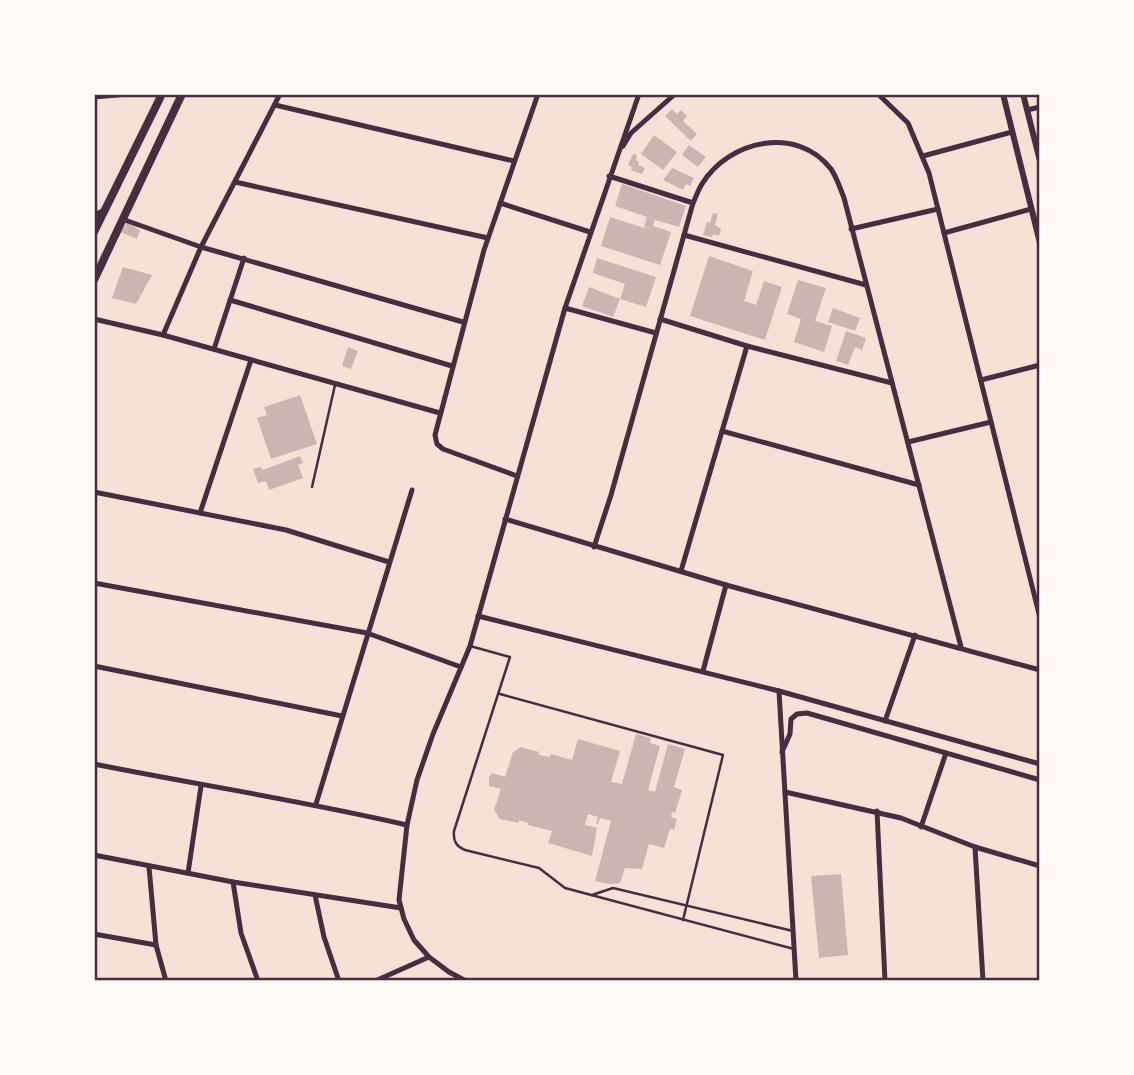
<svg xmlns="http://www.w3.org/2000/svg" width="1134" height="1075" viewBox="0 0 1134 1075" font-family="Ubuntu,sans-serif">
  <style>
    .building { fill: #ccb4b1 }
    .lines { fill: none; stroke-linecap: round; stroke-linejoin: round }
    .service { stroke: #4a2c40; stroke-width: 2.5 }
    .minor { stroke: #4a2c40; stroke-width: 5 }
    .tertiary { stroke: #4a2c40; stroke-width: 6 }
    .primary { stroke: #4a2c40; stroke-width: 8 }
    .neatline { fill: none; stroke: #4a2c40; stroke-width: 2.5 }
  </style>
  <rect width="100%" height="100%" fill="#f7e1d7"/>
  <g class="building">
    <polygon points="672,109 677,114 681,110 687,116 683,121 697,134 691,141 665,116"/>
    <polygon points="654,135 677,152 663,170 641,154"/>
    <polygon points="689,145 706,157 698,167 682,155"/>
    <polygon points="633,154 637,155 636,160 639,162 638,165 645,168 642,174 631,170 632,167 628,165"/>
    <polygon points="672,168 694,178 690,186 686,184 683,190 663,180"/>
    <polygon points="622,184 686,206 679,227 655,220 653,226 671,232 660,265 601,246 610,217 644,228 647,217 615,206"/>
    <polygon points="713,213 718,214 715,225 721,229 719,236 713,234 712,237 703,235 707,222 710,223"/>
    <polygon points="127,223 140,230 137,239 121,232"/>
    <polygon points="709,256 753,271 744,301 756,305 764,281 782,287 765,340 690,316"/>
    <polygon points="597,258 656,277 646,307 620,299 625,284 593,273"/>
    <polygon points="123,267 152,275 136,304 112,298"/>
    <polygon points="798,280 826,288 815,321 832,326 824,352 794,342 801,319 787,314"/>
    <polygon points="589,287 620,299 613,317 582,306"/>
    <polygon points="833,308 860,318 855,331 828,322"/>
    <polygon points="846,331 866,338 862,350 855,347 848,365 836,361"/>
    <polygon points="348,347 358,351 351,369 342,366"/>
    <polygon points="300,395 317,444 271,459 257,418 267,415 264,407"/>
    <polygon points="300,456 303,463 298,465 303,478 269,490 266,481 258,483 253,469 261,467 263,470"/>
    <polygon points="636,734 651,738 650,743 660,746 648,790 655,792 668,744 685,749 674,787 682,790 675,813 672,812 671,817 677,819 674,830 670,829 664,848 649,844 642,869 625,868 620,883 609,884 595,881 611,821 600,818 598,824 596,824 598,817 588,814 585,825 597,828 592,856 548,843 552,831 528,825 529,823 519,820 519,823 500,819 494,810 501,789 489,786 489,777 492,773 505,777 513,752 521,747 539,752 539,755 550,757 551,754 572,760 578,739 620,751 611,782 622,784"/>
    <polygon points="841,874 848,955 819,958 811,876"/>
  </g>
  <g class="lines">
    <g class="service">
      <polyline points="312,487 335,385"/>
      <path d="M470,646L510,657L454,831C453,841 456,846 465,850L539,868L565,888L794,949"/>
      <polyline points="500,694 723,755 683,920"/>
      <polyline points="592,895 613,888 793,931"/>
    </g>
    <g class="minor">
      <polyline points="878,94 908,123 929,173 1040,618"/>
      <polyline points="94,97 128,94"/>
      <polyline points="275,105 514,161"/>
      <polyline points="1027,110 1040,107"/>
      <polyline points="623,146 631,133 675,94"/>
      <polyline points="923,156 1012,132"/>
      <path d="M609,176L693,203C696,197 698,190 702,184C729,140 797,125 831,169C837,178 840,188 844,198L961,647"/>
      <polyline points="235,182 488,238"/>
      <polyline points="500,203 590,232"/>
      <polyline points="94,215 105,210"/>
      <polyline points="122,219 201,247 463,322"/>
      <polyline points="851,229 938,209"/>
      <polyline points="944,233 1031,209"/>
      <polyline points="684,235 866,285"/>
      <polyline points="230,300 452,366"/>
      <polyline points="565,308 656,333"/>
      <polyline points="94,319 163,335 440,413"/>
      <polyline points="660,319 747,346 892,383"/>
      <polyline points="163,335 201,247 280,94"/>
      <polyline points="214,349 244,258"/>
      <polyline points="981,380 1040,365"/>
      <polyline points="722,431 919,485"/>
      <polyline points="908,442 991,422"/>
      <polyline points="517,476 443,449 437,444 435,435 484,250 538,94"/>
      <polyline points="94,492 286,530 389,562"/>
      <polyline points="200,513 251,360"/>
      <polyline points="505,519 726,585 1040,670"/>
      <polyline points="594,547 611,495 693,203"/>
      <polyline points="681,571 747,346"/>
      <polyline points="94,583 367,633 461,667"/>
      <polyline points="478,616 779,691 1040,764"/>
      <polyline points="94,666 342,716"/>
      <polyline points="703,671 726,585"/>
      <polyline points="779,691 796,981"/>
      <polyline points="885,721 915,635"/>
      <polyline points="782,752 790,734 791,719 797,714 807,713 1040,780"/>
      <path d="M94,764C199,785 304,801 407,825"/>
      <polyline points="785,792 901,818 975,847 1040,866"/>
      <polyline points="316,804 412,490"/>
      <polyline points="877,811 885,981"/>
      <polyline points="921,827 946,753"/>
      <polyline points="975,847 983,981"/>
      <polyline points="94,855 233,882 401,908"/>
      <polyline points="149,867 156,945 166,981"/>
      <polyline points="188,873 201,786"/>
      <polyline points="233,882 241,933 258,981"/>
      <polyline points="315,895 324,937 339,981"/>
      <polyline points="94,934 156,945"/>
      <polyline points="375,981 429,957"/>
      <polyline points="466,981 449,972 429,957 414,940 404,919 399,900 407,825 417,780 433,734 470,646 565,308 639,94"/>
    </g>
    <g class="tertiary">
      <polyline points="1003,94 1040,243"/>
      <polyline points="1023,94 1040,161"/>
    </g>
    <g class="primary">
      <polyline points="94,232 162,94"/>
      <polyline points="94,280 182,94"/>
    </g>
  </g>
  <rect width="1134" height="1075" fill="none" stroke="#fffaf5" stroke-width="192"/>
  <rect x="96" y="96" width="942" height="883" class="neatline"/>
</svg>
